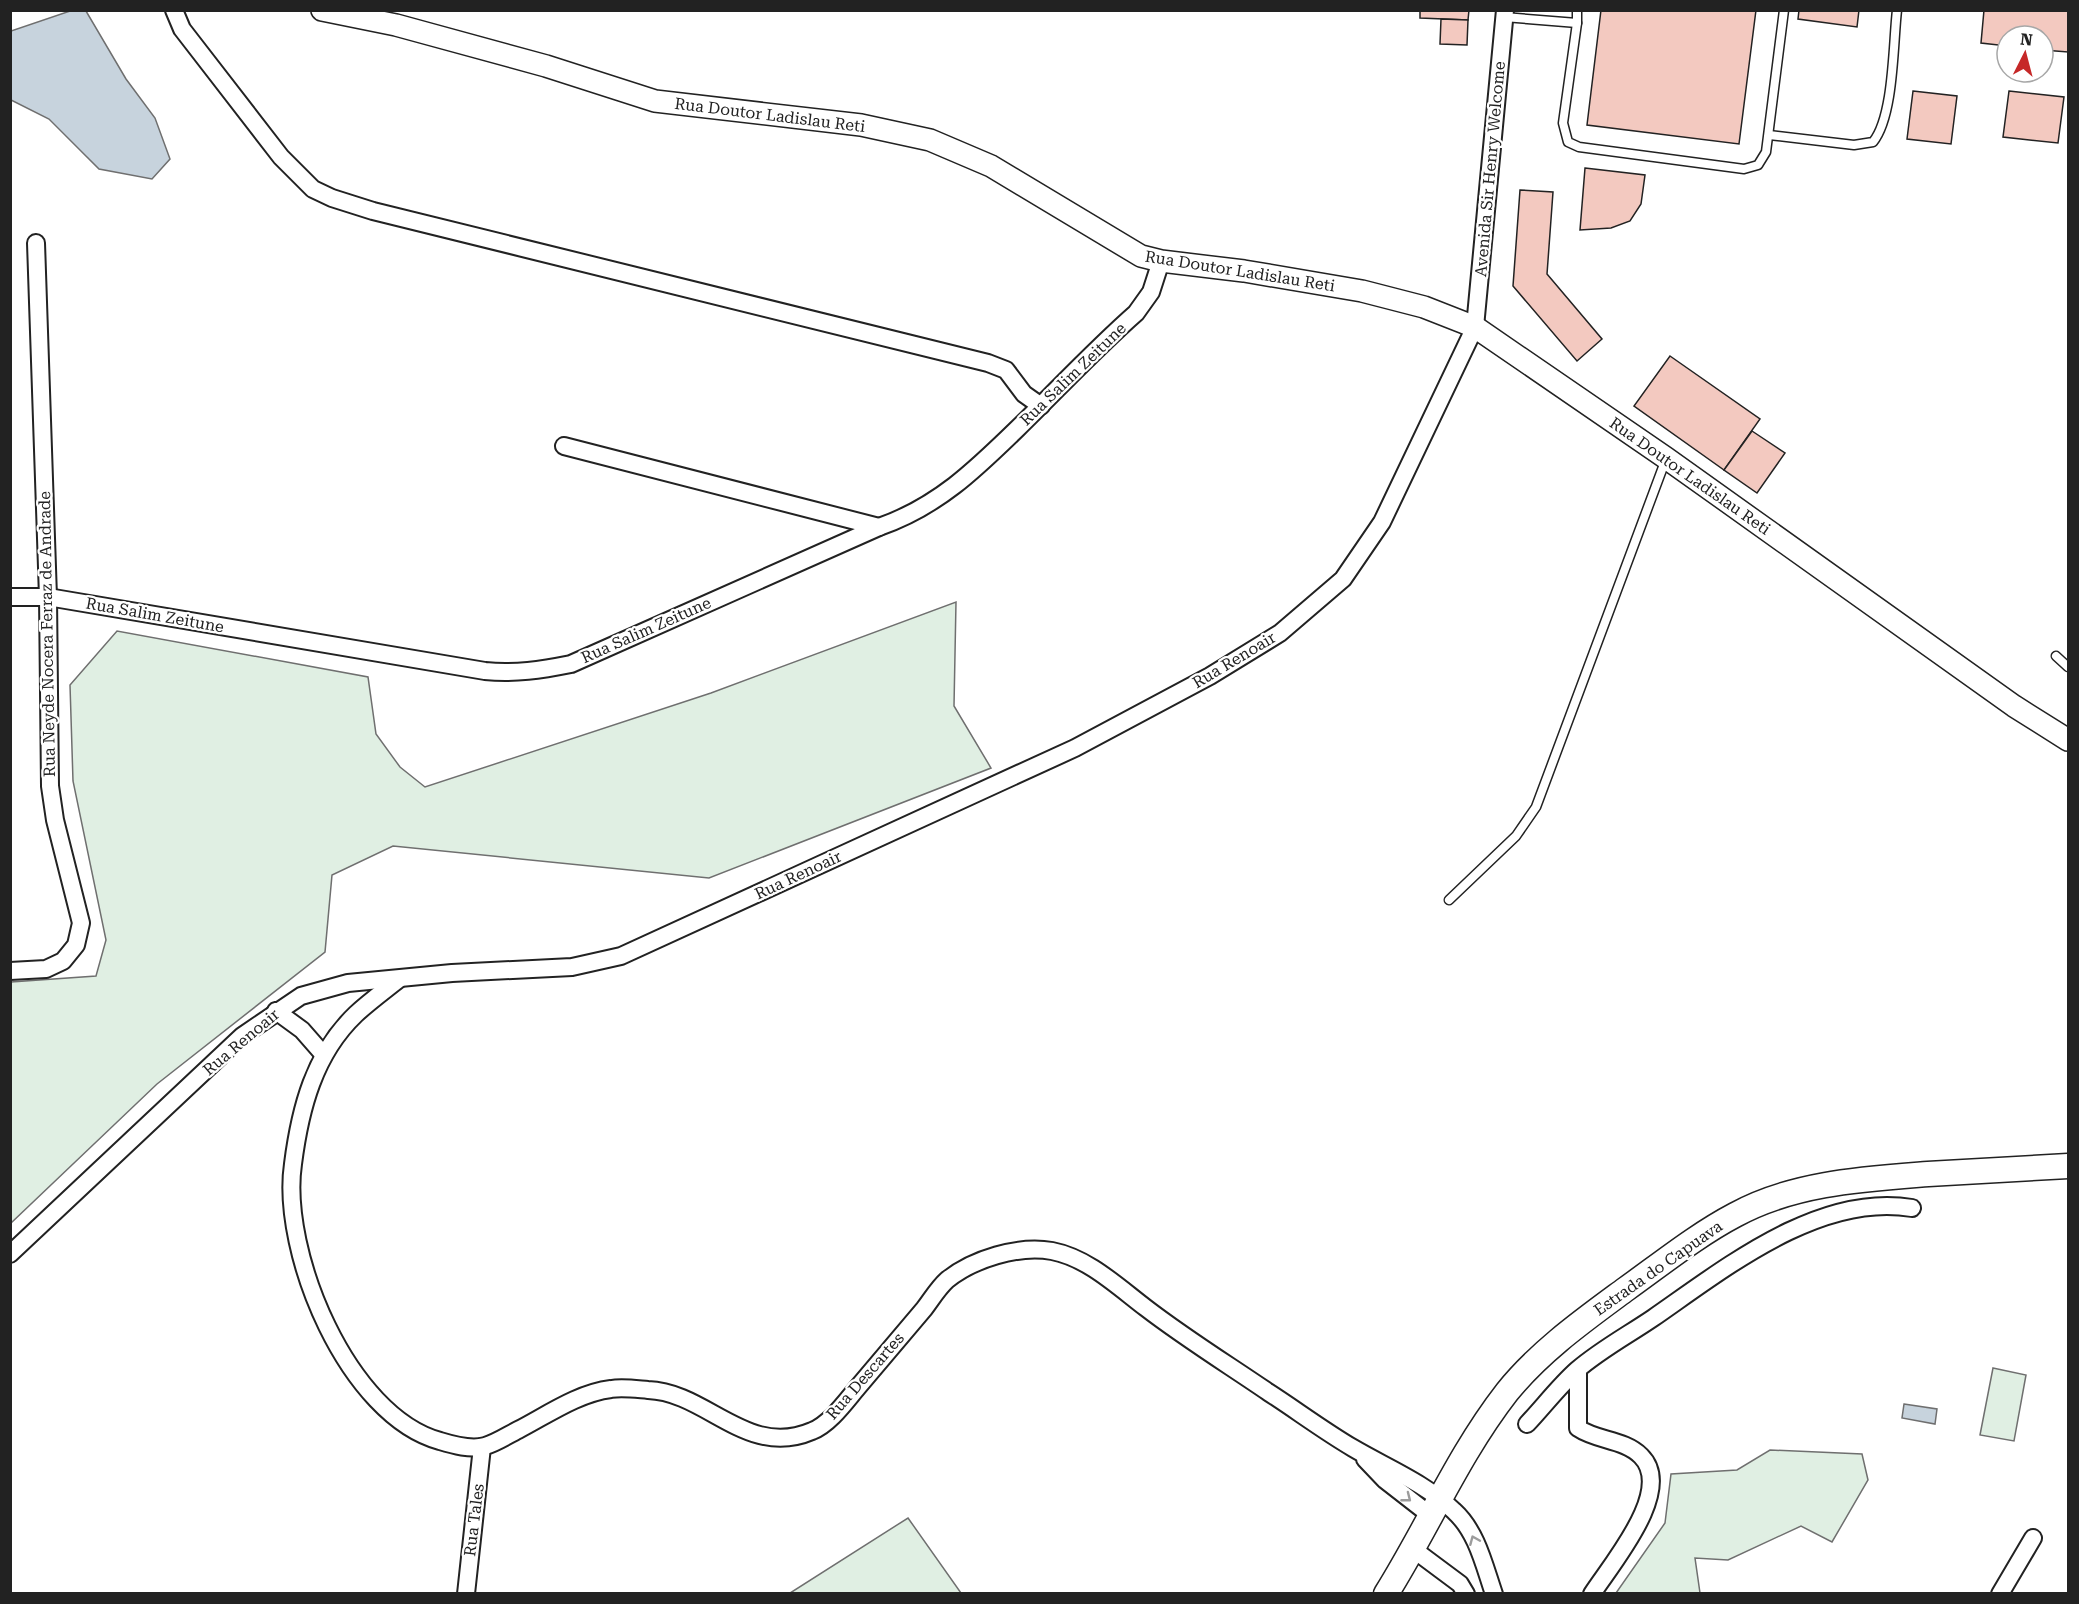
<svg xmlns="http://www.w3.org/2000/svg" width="2079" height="1604" viewBox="0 0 2079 1604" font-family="'Roboto Serif',serif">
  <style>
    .green { fill: #e0efe3; stroke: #6f6f6f; stroke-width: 1.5 }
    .water { fill: #c7d3dd; stroke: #6f6f6f; stroke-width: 1.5 }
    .building { fill: #f3c9c0; stroke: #222; stroke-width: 1.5 }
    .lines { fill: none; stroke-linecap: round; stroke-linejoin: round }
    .service-casing { stroke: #222; stroke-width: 11 }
    .minor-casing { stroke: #222; stroke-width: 20 }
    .tertiary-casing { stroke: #222; stroke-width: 24 }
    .secondary-casing { stroke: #222; stroke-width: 27 }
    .service { stroke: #fff; stroke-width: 8 }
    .minor { stroke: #fff; stroke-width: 16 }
    .tertiary { stroke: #fff; stroke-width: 21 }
    .secondary { stroke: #fff; stroke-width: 24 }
    .oneway { stroke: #9c9c9c }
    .labels { text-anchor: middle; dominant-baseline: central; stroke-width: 4.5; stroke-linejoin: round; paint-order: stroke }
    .street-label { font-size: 16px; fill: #222; stroke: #fff }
  </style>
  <rect width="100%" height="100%" fill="#fff"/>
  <g class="green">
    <polygon points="956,602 954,706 991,768 709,878 393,846 332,875 325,952 157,1084 11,1223 11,982 96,976 106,940 73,781 70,685 117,631 368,677 376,734 400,767 425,787 711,693"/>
    <polygon points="1993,1368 2026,1375 2014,1441 1980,1435"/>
    <polygon points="1770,1450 1862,1454 1868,1480 1832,1542 1801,1526 1728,1560 1695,1558 1700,1593 1616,1593 1665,1523 1671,1474 1737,1470"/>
    <polygon points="908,1518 961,1593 790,1593"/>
  </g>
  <g class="water">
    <polygon points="73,10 86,11 126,79 155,118 170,159 152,179 99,169 49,119 11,100 11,31"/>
    <polygon points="1904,1404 1937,1409 1935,1424 1902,1418"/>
  </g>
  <g class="building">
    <polygon points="1420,10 1469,10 1468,20 1420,18"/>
    <polygon points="1601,10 1756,10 1739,144 1587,125"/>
    <polygon points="1799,10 1859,10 1857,27 1798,19"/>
    <polygon points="1984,10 2068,10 2068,52 2043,50 2043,36 2007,36 2007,46 1981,43"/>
    <polygon points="1441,19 1468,20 1467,45 1440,44"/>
    <polygon points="1913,91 1957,96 1951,144 1907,139"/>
    <polygon points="2009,91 2064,97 2058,143 2003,137"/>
    <polygon points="1585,168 1645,175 1641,204 1630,221 1611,228 1580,230"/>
    <polygon points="1520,190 1553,192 1547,274 1602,339 1577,361 1513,286"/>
    <polygon points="1670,356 1760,419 1724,470 1634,406"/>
    <polygon points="1752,431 1785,453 1757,493 1724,470"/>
  </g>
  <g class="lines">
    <defs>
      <g id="service">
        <polyline points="1504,17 1577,23 1577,10"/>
        <polyline points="1577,23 1563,123 1568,142 1579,147 1744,169 1758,165 1766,152 1784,10"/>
        <path d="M1769,135L1854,145L1873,142C1894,116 1893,44 1897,10"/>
        <polyline points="2056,656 2068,667"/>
        <polyline points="1449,900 1516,836 1536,807 1666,459"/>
      </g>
      <g id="minor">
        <polyline points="174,10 182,29 281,157 313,189 332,198 373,211 988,363 1006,370 1024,394 1041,406"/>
        <polyline points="564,446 879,527"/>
        <path d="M10,597H48L485,671C515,674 541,670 571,664L879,527C937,507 975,470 1018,428C1058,389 1095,349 1136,313L1151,292L1161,261"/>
        <polyline points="10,971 46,969 63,961 76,945 81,923 55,820 50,786 48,597 36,243"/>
        <path d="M399,979C384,991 369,1002 356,1014C314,1054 300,1109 293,1164C280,1252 348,1416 440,1441C453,1445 471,1450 485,1446C496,1443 508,1435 518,1430C547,1415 578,1393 611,1389C622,1387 636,1389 648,1390C707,1392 747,1459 812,1431C830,1424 846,1401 858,1387C880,1361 902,1335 924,1309C931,1300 938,1288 947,1280C973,1259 1018,1245 1052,1251C1088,1258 1117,1286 1146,1308C1185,1338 1227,1364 1268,1392C1296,1410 1324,1431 1353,1448C1387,1468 1425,1483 1454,1511C1477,1532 1484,1565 1494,1594"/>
        <polyline points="276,1011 302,1030 323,1054"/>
        <polyline points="10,1254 242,1036 301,996 348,983 452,973 572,967 621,956 1075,748 1210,676 1280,633 1343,579 1382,522 1475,327 1505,10"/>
        <path d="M1578,1370V1428C1597,1441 1624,1439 1641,1456C1675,1490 1612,1563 1592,1594"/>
        <path d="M1527,1424C1544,1406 1559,1386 1577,1370C1600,1350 1628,1335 1653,1318C1724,1269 1819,1192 1912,1208"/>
        <polyline points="1365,1459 1385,1480 1430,1515"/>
        <polyline points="1413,1549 1460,1584 1466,1594"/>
        <polyline points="466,1594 482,1447"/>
        <polyline points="2000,1594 2033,1538"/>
      </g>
      <polyline id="tertiary" points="322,10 396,25 546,66 655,101 861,125 930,140 991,166 1141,256 1161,261 1244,271 1362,291 1424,307 1475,327 1666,458 2014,706 2068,740"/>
      <path id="secondary" d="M1386,1594C1428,1527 1458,1455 1507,1392C1540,1351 1584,1320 1626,1289C1661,1264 1697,1235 1735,1215C1793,1183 1864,1179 1928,1174C1975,1171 2022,1169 2068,1166"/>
    </defs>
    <use href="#service" class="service-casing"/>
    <use href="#minor" class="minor-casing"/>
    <use href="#tertiary" class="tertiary-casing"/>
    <use href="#secondary" class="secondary-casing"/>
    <use href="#service" class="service"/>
    <use href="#minor" class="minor"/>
    <use href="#tertiary" class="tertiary"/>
    <use href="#secondary" class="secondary"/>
  </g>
  <defs><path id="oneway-chevron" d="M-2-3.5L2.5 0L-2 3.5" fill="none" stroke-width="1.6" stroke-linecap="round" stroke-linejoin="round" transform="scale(1.5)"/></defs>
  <g class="oneway">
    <use href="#oneway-chevron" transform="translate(1407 1498) rotate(38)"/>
    <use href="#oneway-chevron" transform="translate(1474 1540) rotate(-113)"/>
  </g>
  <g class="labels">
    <g class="street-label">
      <text transform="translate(770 115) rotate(7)">Rua Doutor Ladislau Reti</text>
      <text transform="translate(1490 169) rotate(-85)">Avenida Sir Henry Welcome</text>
      <text transform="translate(1240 271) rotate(9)">Rua Doutor Ladislau Reti</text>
      <text transform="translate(1073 374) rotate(-44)">Rua Salim Zeitune</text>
      <text transform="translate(1690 476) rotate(35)">Rua Doutor Ladislau Reti</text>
      <text transform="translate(155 615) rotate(10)">Rua Salim Zeitune</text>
      <text transform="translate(646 630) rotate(-24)">Rua Salim Zeitune</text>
      <text transform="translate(47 634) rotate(-91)">Rua Neyde Nocera Ferraz de Andrade</text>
      <text transform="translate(1234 660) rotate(-31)">Rua Renoair</text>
      <text transform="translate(798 875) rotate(-25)">Rua Renoair</text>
      <text transform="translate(241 1042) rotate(-40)">Rua Renoair</text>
      <text transform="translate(1658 1268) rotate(-35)">Estrada do Capuava</text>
      <text transform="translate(865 1376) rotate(-49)">Rua Descartes</text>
      <text transform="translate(474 1520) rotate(-83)">Rua Tales</text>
    </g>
  </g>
  <rect width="2079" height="1604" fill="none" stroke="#222222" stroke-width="24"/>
  <g transform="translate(2025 54) rotate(6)"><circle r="28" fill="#ffffff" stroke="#a7a7a7" stroke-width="1.5"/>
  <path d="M0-4.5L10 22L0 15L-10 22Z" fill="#c62828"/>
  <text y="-9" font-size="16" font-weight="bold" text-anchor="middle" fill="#222222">N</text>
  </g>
</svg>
